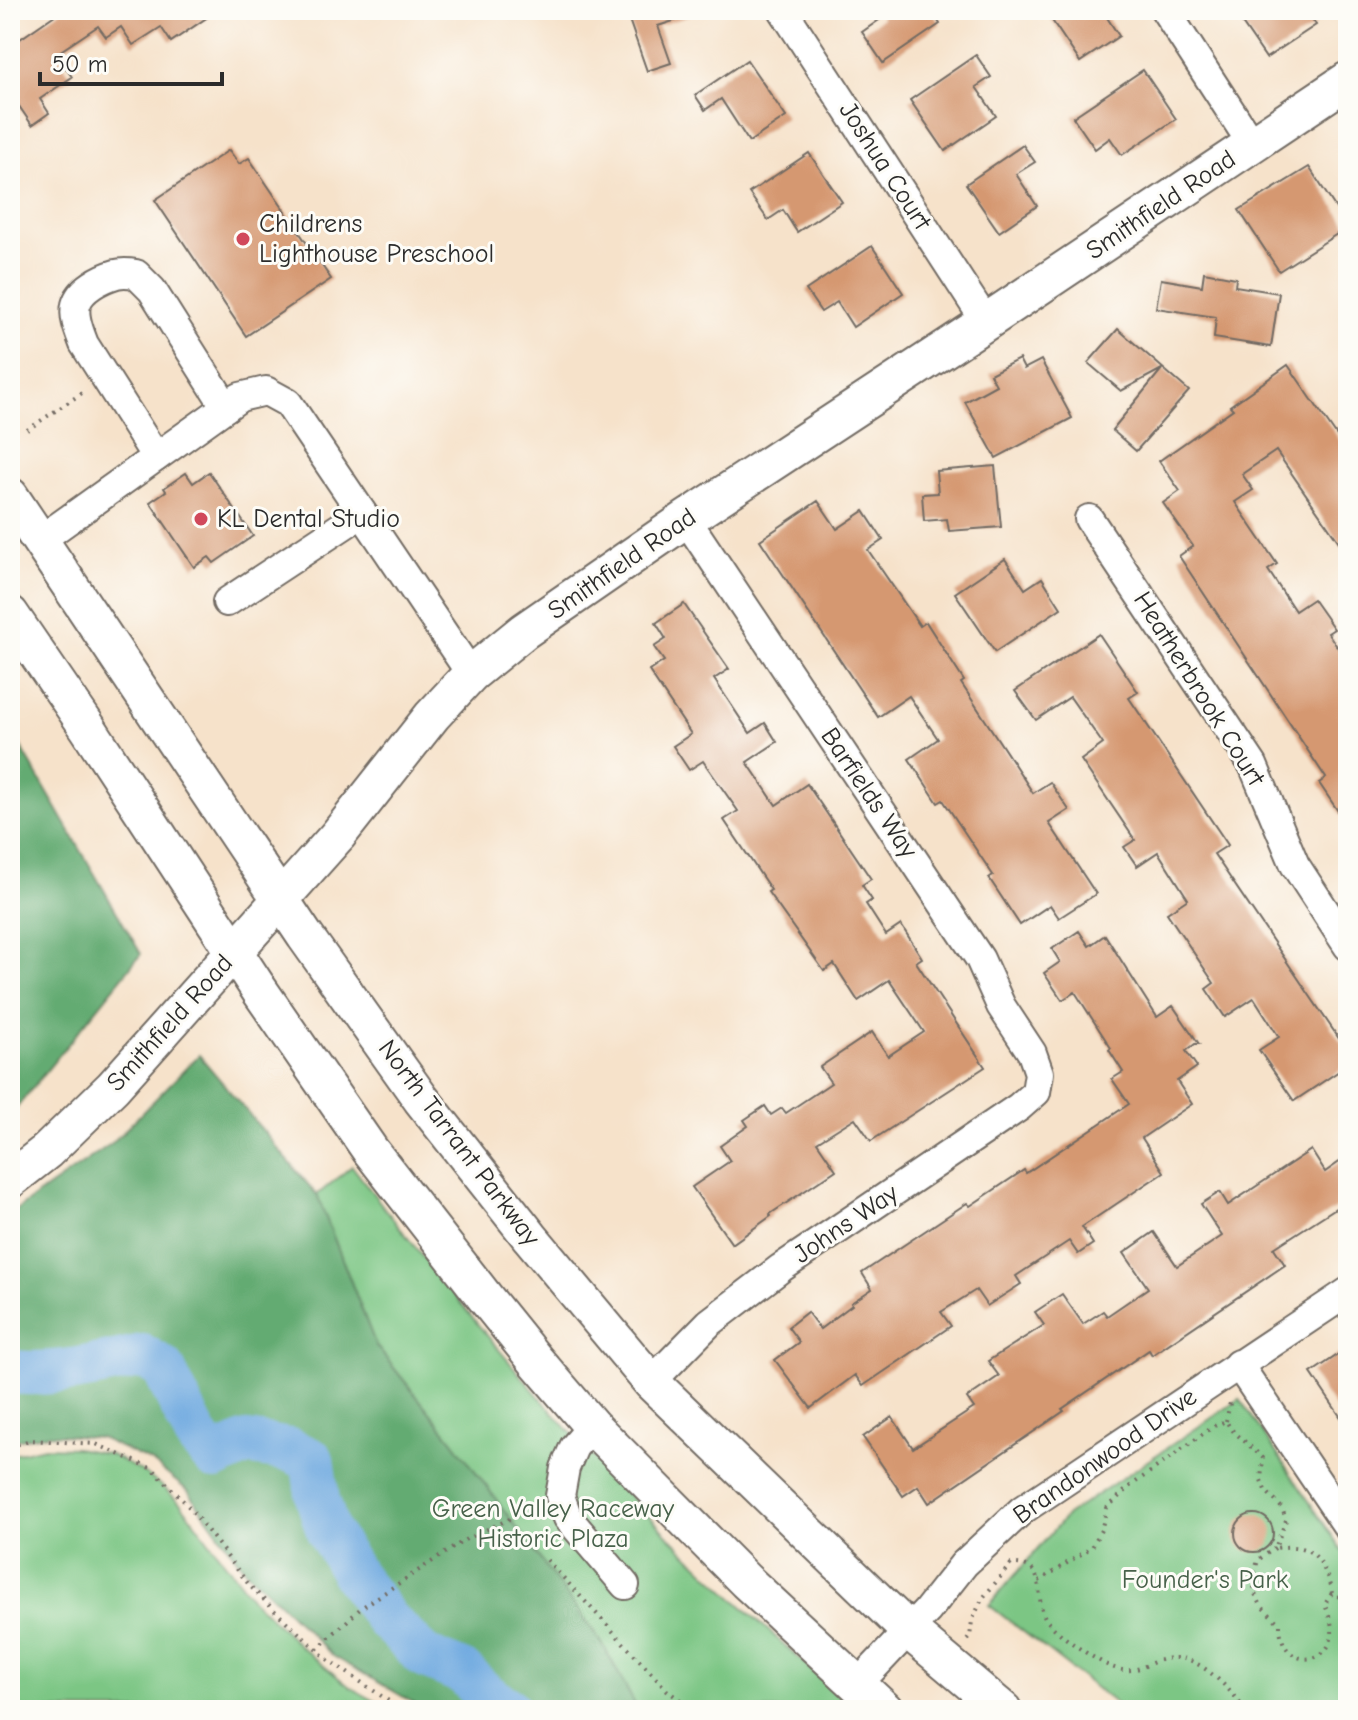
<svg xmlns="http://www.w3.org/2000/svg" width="1358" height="1720" viewBox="0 0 1358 1720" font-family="'Comic Neue',sans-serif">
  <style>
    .green { fill: #7bc684; stroke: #537858; stroke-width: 2 }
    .forest { fill: #64ab72; stroke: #486b4e; stroke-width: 2 }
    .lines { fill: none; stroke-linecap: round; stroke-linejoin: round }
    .river { stroke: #71aae0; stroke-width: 44 }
    .building { fill: #d59871 }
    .minor-casing { stroke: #726b63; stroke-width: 32 }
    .major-casing { stroke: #726b63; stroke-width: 40 }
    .path { stroke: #726b63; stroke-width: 4; stroke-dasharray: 2 6; stroke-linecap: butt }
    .minor { stroke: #fff; stroke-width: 28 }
    .major { stroke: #fff; stroke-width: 36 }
    .poi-dot { fill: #d1495b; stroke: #fdfcf7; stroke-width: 3 }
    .labels { text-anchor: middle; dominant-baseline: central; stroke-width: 6; stroke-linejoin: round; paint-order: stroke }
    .street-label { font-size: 26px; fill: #2b2b2b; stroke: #fdfcf7 }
    .poi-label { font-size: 26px; fill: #2b2b2b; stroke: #fdfcf7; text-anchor: start }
    .park-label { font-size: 26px; fill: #47614a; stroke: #fdfcf7 }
  </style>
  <rect width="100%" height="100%" fill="#fdfcf7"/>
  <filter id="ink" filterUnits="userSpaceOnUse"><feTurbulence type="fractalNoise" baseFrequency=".0125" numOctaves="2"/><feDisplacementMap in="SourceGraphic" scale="16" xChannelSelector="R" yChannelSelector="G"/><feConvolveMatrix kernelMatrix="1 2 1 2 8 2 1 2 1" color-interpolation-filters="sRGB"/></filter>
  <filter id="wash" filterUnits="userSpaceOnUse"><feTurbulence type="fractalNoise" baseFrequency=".006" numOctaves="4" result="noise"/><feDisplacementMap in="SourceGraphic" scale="32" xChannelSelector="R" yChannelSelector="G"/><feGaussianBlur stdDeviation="1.8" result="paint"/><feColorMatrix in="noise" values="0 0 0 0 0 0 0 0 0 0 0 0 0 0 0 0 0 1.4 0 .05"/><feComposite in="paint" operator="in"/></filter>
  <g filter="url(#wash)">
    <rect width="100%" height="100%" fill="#f6e2ca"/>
    <g class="green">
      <path d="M352,1166C437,1277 525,1386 622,1488C696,1566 776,1638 856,1710H638L602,1643L453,1441L376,1346L317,1195Z"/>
      <polygon points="1240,1399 1348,1559 1348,1710 1124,1710 989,1605 1067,1515"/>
      <polygon points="44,1447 76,1448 109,1454 137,1469 162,1486 181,1504 253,1600 302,1648 350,1687 391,1710 17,1710 10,1700 10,1455"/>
    </g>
    <g class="forest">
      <polygon points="10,728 141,954 10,1116"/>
      <polygon points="199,1055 317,1195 376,1346 453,1441 602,1643 638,1710 426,1710 333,1656 244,1569 188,1491 152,1462 100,1438 49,1434 10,1441 10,1214 112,1143"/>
    </g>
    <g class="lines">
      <path class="river" d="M10,1372C56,1376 98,1366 143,1356L163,1368L197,1438L215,1458L247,1443L290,1450L312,1460L318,1500L328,1531L354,1575L387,1620L424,1656L464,1673L484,1693L509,1710"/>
    </g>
    <g id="blocks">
      <g class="building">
        <polygon points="62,10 218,10 171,42 161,27 133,45 121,27 106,37 98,26 56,54 72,77 40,99 49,113 32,125 10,93 10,46"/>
        <polygon points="640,10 694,10 695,14 658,26 671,63 647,71 627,14"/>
        <polygon points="877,10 931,10 940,24 883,63 862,32 882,18"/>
        <polygon points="1045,10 1102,10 1119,36 1080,62"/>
        <polygon points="1233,10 1306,10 1316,25 1266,58"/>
        <polygon points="976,55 991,77 976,87 996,116 945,151 910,100"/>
        <polygon points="747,60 786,117 749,142 721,99 705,110 695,95"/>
        <polygon points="1143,70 1176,119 1122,155 1110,138 1095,149 1073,117"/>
        <polygon points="1023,145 1035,162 1016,174 1037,206 999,232 966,184"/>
        <polygon points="229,150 239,164 249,158 331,279 246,336 155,200"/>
        <polygon points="809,153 842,202 797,232 783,210 768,220 749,193"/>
        <polygon points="1309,167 1348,227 1279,271 1239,210"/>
        <polygon points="872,246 903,293 853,327 837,302 821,312 806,290"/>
        <polygon points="1204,272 1236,278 1235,286 1279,293 1271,347 1214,338 1216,317 1156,308 1161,279 1202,286"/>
        <polygon points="1118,329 1189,391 1136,451 1112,430 1162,369 1121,391 1088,363"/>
        <polygon points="1019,359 1024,369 1041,360 1072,418 996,458 965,402 996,385 990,374"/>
        <polygon points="1288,365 1348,452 1348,555 1276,451 1242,474 1253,490 1235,502 1277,564 1268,570 1295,611 1313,599 1334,629 1328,633 1348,663 1348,826 1319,783 1326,778 1179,556 1193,546 1163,503 1180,491 1159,461 1233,409 1230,406"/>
        <polygon points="995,466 1001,527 949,531 947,519 924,521 922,494 938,493 936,471"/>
        <polygon points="209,472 253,536 214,563 209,557 194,567 150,502 166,491 164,488 186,473 193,483"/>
        <polygon points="818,501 837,529 864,511 883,540 868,550 920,626 926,622 964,681 961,683 1033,793 1050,782 1069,810 1049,823 1096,894 1059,918 1050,905 1020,925 989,878 993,875 943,800 938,803 909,759 938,739 909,696 878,717 760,540"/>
        <polygon points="1005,559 1025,589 1042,578 1061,608 995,652 955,593"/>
        <polygon points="684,604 729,669 714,679 750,733 765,723 777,742 747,762 776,805 807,784 871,879 862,885 872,900 866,904 886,935 901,925 922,958 916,962 985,1067 871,1141 855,1118 817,1142 836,1170 770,1214 771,1216 732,1244 692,1187 730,1161 720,1146 748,1126 744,1120 765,1106 771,1115 782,1108 786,1113 831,1083 820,1067 872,1032 888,1056 924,1032 889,980 858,1001 834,964 824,971 768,892 771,890 724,820 738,811 703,761 689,770 673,746 691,734 649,671 664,661 654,647 666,639 656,623"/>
        <polygon points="1099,634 1138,692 1129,698 1228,845 1214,854 1348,1052 1348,1065 1294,1101 1259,1050 1279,1037 1254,998 1225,1017 1206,989 1214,983 1167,913 1188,899 1158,852 1137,866 1124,847 1135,840 1081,760 1103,744 1070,697 1036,720 1015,691"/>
        <polygon points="1079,931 1089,946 1105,935 1157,1017 1173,1006 1199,1044 1195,1044 1186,1051 1197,1067 1177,1081 1192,1104 1142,1138 1164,1172 1082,1227 1093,1244 1078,1254 1069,1241 1016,1276 1021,1284 987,1306 976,1290 941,1312 951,1326 863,1386 855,1375 811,1408 775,1360 799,1342 788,1327 807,1312 820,1329 852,1305 851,1303 872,1289 862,1273 967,1203 970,1206 1024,1170 1026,1173 1129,1104 1112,1079 1123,1072 1109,1050 1111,1048 1075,992 1062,1000 1044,973 1060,962 1052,949"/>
        <polygon points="1311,1150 1325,1172 1348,1156 1348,1200 1274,1248 1285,1265 1152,1355 1149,1350 1062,1409 1064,1411 929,1503 918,1486 903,1496 863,1437 892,1417 913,1448 974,1408 967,1398 999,1376 988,1361 1044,1325 1035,1312 1062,1294 1083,1324 1103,1311 1107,1316 1148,1288 1124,1253 1154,1232 1177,1266 1222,1236 1201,1204 1220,1192 1228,1205"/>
        <polygon points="1348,1348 1348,1428 1311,1373"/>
        <circle cx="1254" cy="1533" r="19"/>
      </g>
    </g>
  </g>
  <g filter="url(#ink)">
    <use href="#blocks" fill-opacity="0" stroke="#726b63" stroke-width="2"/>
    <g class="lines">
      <defs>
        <g id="minor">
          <polyline points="783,10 986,322"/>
          <polyline points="1165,10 1252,144"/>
          <path d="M156,457L84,344C80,333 73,318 76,305C80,289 102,278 116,274C123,272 130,273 136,274L152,290L226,407"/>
          <polyline points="1089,519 1253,765 1295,865 1348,946"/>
          <polyline points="40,540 240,397 266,391 288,403 471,674"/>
          <polyline points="227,602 362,513"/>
          <polyline points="1238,1364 1348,1527"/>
          <polyline points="651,1382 709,1323 781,1268 1019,1107 1036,1092 1039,1073 1032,1053 1001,1006 980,959 686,519"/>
          <polyline points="592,1426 574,1447 565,1468 560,1496 568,1518 625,1585"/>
          <polyline points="857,1685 927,1611 964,1564 1022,1510 1348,1292"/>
        </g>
        <g id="major">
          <polyline points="10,496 305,936 421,1099 530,1237 651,1382 908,1630 1003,1710"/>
          <polyline points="10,614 88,728 260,991 370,1150 487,1300 537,1362 592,1426 746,1581 885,1710"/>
          <polyline points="10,1180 47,1151 113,1087 338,835 432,716 471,674 524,631 686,519 986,322 1348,80"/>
        </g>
      </defs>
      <use href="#minor" class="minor-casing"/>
      <use href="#major" class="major-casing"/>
      <g class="path">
        <polyline points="27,430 85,391"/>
        <polyline points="1226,1421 1230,1403"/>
        <polyline points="10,1447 30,1440 96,1444 153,1469 190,1508 250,1586 275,1611 327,1659 402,1710"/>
        <path d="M1275,1548L1258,1560L1253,1578L1255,1594L1262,1607L1280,1624C1280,1673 1335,1666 1332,1628C1331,1619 1327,1611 1325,1604L1332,1593"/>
        <polyline points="547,1560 667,1690 677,1698 700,1710"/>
        <path d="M1039,1581L1092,1547L1101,1530L1107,1508L1129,1487L1214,1426L1226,1421L1231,1429L1263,1458L1261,1480L1265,1490L1282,1508L1286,1520L1275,1548C1314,1542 1323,1559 1332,1593L1348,1602"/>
        <path d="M967,1640L970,1637L972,1621L982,1599L1011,1564C1053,1562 1030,1603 1049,1623C1062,1637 1081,1650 1098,1660C1139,1685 1144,1656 1179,1658C1202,1659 1233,1692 1245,1710"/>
        <polyline points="317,1649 361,1608 468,1538 538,1506"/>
      </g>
      <use href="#minor" class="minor"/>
      <use href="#major" class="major"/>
    </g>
  </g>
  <g class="poi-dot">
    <circle cx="243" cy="239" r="8"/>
    <circle cx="201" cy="519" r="8"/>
  </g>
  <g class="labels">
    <g class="street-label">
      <text transform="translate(885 166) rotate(57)">Joshua Court</text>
      <text transform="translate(1161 205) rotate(-34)">Smithfield Road</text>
      <text transform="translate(622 564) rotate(-35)">Smithfield Road</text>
      <text transform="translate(1199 689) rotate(58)">Heatherbrook Court</text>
      <text transform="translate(869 793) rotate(56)">Barfields Way</text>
      <text transform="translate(170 1023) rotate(-48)">Smithfield Road</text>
      <text transform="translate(459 1143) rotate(53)">North Tarrant Parkway</text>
      <text transform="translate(846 1224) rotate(-34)">Johns Way</text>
      <text transform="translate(1105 1456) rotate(-35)">Brandonwood Drive</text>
    </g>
    <g class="poi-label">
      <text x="259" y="224">Childrens<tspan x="259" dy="30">Lighthouse Preschool</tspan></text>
      <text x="217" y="519">KL Dental Studio</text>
    </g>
    <g class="park-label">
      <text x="553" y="1509">Green Valley Raceway<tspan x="553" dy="30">Historic Plaza</tspan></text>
      <text x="1205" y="1580">Founder's Park</text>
    </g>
  </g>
  <rect width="1358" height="1720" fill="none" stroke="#fdfcf7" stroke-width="40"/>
  <path d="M40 72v12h182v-12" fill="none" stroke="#2b2b2b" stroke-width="4"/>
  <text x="52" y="72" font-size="24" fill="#2b2b2b" stroke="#fdfcf7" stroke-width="6" paint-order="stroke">50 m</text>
</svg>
